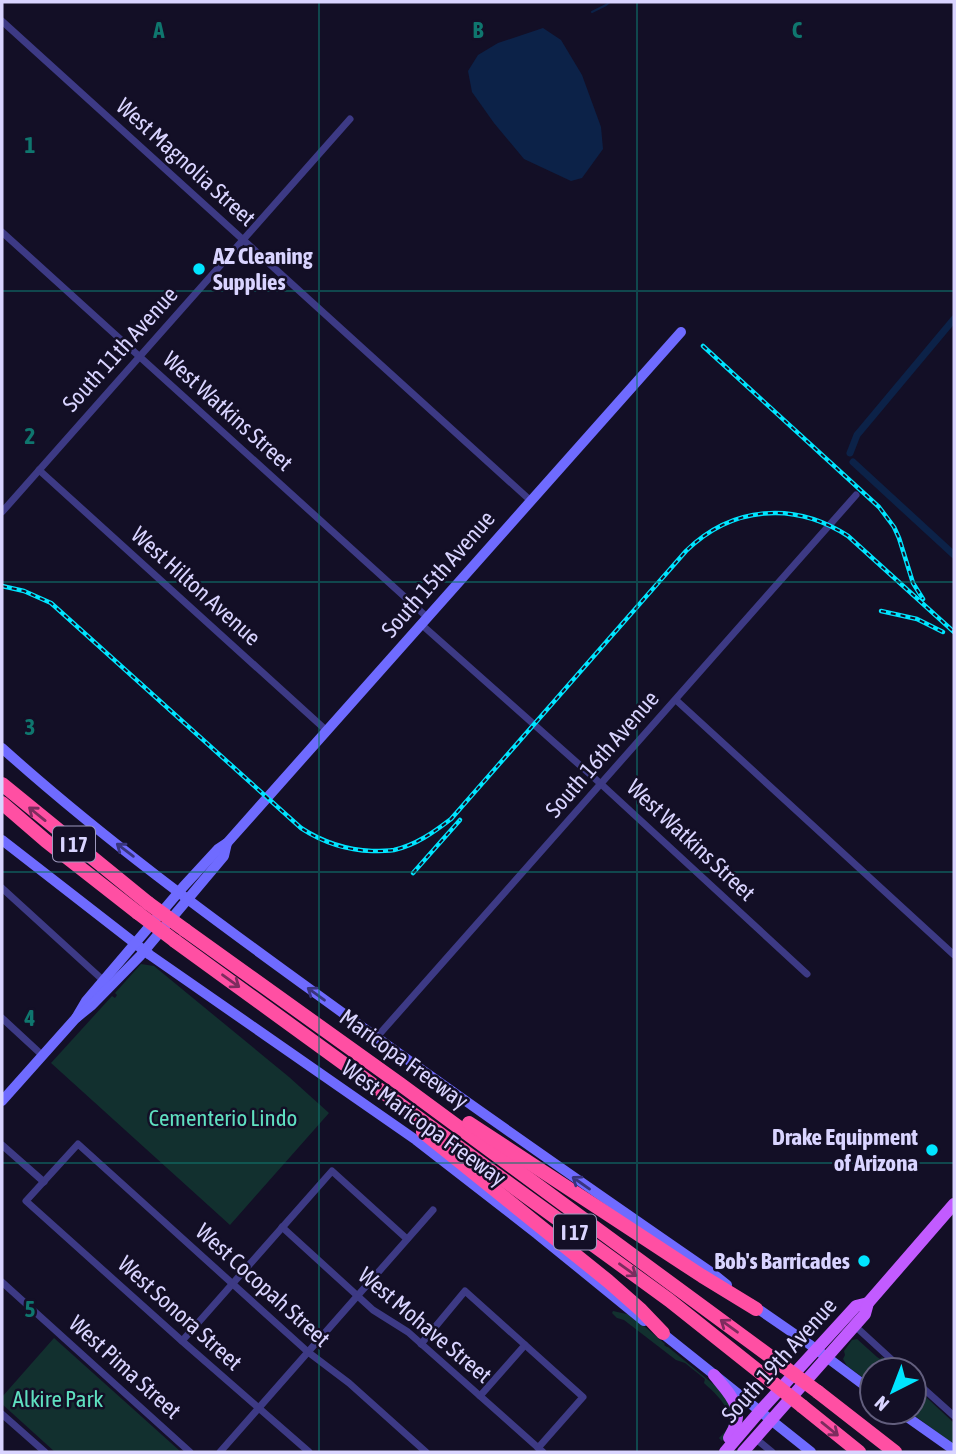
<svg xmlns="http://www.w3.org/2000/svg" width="956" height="1454" viewBox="0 0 956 1454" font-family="'Asap Condensed',sans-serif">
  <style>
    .green { fill: #12302f }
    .water { fill: #0c2248 }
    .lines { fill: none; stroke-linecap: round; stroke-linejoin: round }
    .stream { stroke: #0c2248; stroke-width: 2 }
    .canal { stroke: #0c2248; stroke-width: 7 }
    .street { stroke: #3d3a85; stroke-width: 7 }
    .secondary { stroke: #6f6bff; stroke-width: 10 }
    .primary { stroke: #c25bff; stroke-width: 12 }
    .highway { stroke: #ff4fa3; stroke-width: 14 }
    .rail-casing { stroke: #00e5ff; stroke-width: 4.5 }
    .rail { stroke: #130f26; stroke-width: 2; stroke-dasharray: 5; stroke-linecap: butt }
    .highway-bridge { stroke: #ff4fa3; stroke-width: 14 }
    .oneway { stroke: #7d2c5e }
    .oneway2 { stroke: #38347d }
    .grid { fill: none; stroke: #0f766e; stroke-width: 2; stroke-opacity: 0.55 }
    .poi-dot { fill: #00e5ff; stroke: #130f26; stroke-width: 2.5 }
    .labels { text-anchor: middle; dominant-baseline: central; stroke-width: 5; stroke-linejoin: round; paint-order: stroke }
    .shield { fill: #130f26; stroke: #9e99be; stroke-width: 2 }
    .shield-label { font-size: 21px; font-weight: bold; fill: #d9d4ff }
    .street-label { font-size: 23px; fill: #d9d4ff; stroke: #130f26 }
    .poi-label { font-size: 23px; font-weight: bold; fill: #d9d4ff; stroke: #130f26; text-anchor: end }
    .park-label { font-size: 23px; fill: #5fe0c0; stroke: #130f26 }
    .grid-label { font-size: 23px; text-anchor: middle; font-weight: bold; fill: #0f766e; stroke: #130f26; stroke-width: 5; stroke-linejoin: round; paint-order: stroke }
  </style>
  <rect width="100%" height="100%" fill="#130f26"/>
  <g class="green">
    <polygon points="141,964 154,966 289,1077 329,1113 230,1225 51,1063 112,996 115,998 117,995 115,993"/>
    <path d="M613,1311L631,1315L665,1344L664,1345L667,1347H668L724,1393L732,1402L731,1429L722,1441L719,1438C722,1435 725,1432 727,1429C736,1411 716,1394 704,1383L705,1379L685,1363L676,1360L624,1320L617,1318L612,1313Z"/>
    <polygon points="54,1338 181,1452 55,1452 2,1404 2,1397"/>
    <polygon points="857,1339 877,1357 880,1359 882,1357 896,1370 872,1370 872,1384 847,1366 843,1359 845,1355 844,1351 852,1340"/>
    <polygon points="914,1386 954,1423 954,1445 910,1412 914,1412"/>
  </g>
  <polygon class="water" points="543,28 561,40 582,75 601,127 603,149 582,178 571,181 524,159 494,123 472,92 468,71 478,55 498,43"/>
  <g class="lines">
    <polyline class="stream" points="592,12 606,5 610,2"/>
    <g class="canal">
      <polyline points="850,453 857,435 954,319"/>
      <polyline points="853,462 954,555"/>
    </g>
    <g class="street">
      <polyline points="2,21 531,501"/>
      <polyline points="2,232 428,618"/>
      <polyline points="39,470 327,731"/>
      <polyline points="2,512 350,119"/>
      <polyline points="422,625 601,784 807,974"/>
      <polyline points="676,700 954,955"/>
      <polyline points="2,888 105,982"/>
      <polyline points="2,1018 42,1055"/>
      <polyline points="376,1038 856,495"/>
      <polyline points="2,1145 44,1182"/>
      <polyline points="282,1227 373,1310 408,1332 543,1452"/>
      <polyline points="2,1282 190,1452"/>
      <polyline points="855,1326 903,1370"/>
      <polyline points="182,1341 332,1171 407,1239"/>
      <polyline points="421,1344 465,1291 583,1397 538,1448"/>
      <polyline points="914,1380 954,1416"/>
      <polyline points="480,1396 525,1345"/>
      <polyline points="2,1414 45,1452"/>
      <polyline points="756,1439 772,1452"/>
      <polyline points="220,1452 433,1210"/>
      <polyline points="309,1452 182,1341 26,1201 78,1144 308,1352 349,1383 426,1452"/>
    </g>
    <g class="secondary">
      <path d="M2,748C101,837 210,917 318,995C447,1089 579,1181 711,1272L727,1285"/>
      <polyline points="2,840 150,955 416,1140 537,1234 644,1321"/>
      <polyline points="76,1018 86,1001 183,887 218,849 227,843 681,332"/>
      <polyline points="2,1101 76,1018 92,1005 140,956 224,856 227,843"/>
      <polyline points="751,1304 809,1344 872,1391"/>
      <polyline points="657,1329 811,1452"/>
      <polyline points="900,1412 954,1450"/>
    </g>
    <g class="primary">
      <path d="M714,1375C732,1397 747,1409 729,1438"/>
      <polyline points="725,1452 760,1411 856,1306 868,1303"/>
      <polyline points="743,1452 865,1314 868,1303 954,1204"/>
    </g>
    <g class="highway">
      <polyline points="2,784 148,903"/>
      <polyline points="2,803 46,841 138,913"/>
      <polyline points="185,930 400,1084 783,1366"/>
      <polyline points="175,941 669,1300 772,1382"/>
      <polyline points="469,1123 702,1276 756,1309"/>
      <polyline points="423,1132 608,1281 641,1310 663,1333"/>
      <polyline points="818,1392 895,1452"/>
      <polyline points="802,1406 859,1452"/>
    </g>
    <defs>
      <g id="rail">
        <polyline points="703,346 879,507 894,527 899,538 913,583 923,599"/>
        <path d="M2,586L24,591L51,603L301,828C324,843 346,850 372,851C379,851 387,851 394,850C416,845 434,832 451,819L686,551C732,506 794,501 848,536L954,632"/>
        <polyline points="881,611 917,619 943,632"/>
        <polyline points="413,873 460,820"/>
      </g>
    </defs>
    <use href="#rail" class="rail-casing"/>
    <use href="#rail" class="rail"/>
    <g class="highway-bridge">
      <polyline points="148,903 185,930"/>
      <polyline points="138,913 175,941"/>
      <polyline points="783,1366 818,1392"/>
      <polyline points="772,1382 802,1406"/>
    </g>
  </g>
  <defs><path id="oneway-shaft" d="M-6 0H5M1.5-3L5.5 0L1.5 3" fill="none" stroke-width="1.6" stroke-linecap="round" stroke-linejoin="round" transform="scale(1.75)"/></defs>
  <g class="oneway">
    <use href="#oneway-shaft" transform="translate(37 814) rotate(-141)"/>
    <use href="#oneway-shaft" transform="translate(231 981) rotate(36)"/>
    <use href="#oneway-shaft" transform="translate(628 1270) rotate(36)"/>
    <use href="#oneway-shaft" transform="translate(729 1326) rotate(-144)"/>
    <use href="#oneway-shaft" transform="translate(830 1429) rotate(39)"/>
  </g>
  <g class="oneway2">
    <use href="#oneway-shaft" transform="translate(125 850) rotate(-143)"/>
    <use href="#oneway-shaft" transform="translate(316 994) rotate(-144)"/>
    <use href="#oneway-shaft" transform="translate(581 1183) rotate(-145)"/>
  </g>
  <path class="grid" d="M319,2V1452M637,2V1452M2,291H954M2,582H954M2,872H954M2,1163H954"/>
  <g class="poi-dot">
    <circle cx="199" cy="269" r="7"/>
    <circle cx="932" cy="1150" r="7"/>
    <circle cx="864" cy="1261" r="7"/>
  </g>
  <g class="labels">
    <g class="shield">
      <rect x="53" y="826.5" width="42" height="35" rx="5"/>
      <rect x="554" y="1214.5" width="42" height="35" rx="5"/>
    </g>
    <g class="shield-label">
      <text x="74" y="844">I 17</text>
      <text x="575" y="1232">I 17</text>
    </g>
    <g class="street-label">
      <text transform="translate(186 162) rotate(42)">West Magnolia Street</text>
      <text transform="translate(120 349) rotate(-48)">South 11th Avenue</text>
      <text transform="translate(228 411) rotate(42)">West Watkins Street</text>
      <text transform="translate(438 574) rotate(-49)">South 15th Avenue</text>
      <text transform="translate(196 586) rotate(42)">West Hilton Avenue</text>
      <text transform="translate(602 754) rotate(-49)">South 16th Avenue</text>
      <text transform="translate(691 840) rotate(43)">West Watkins Street</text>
      <text transform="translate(404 1059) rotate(36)">Maricopa Freeway</text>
      <text transform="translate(424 1123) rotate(36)">West Maricopa Freeway</text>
      <text transform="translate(263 1285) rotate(42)">West Cocopah Street</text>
      <text transform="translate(180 1313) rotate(42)">West Sonora Street</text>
      <text transform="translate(425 1325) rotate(40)">West Mohave Street</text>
      <text transform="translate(779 1360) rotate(-48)">South 19th Avenue</text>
      <text transform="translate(125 1367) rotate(42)">West Pima Street</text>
    </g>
    <g class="poi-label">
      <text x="213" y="256" text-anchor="start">AZ Cleaning<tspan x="213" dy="26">Supplies</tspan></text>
      <text x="918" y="1137">Drake Equipment<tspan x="918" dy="26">of Arizona</tspan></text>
      <text x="850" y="1261">Bob's Barricades</text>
    </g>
    <g class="park-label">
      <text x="223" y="1118">Cementerio Lindo</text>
      <text x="58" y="1399">Alkire Park</text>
    </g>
  </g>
  <g class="grid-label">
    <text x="159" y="38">A</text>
    <text x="478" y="38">B</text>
    <text x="797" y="38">C</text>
    <text x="30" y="153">1</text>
    <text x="30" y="444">2</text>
    <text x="30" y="735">3</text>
    <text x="30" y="1026">4</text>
    <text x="30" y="1317">5</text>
  </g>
  <rect width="956" height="1454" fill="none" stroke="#d9d4ff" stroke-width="7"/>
  <g transform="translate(893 1391) rotate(222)"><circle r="33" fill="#130f26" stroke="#625e7d" stroke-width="2"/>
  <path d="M0-5L12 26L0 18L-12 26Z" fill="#00e5ff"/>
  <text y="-10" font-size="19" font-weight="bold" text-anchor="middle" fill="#d9d4ff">N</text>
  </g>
</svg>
